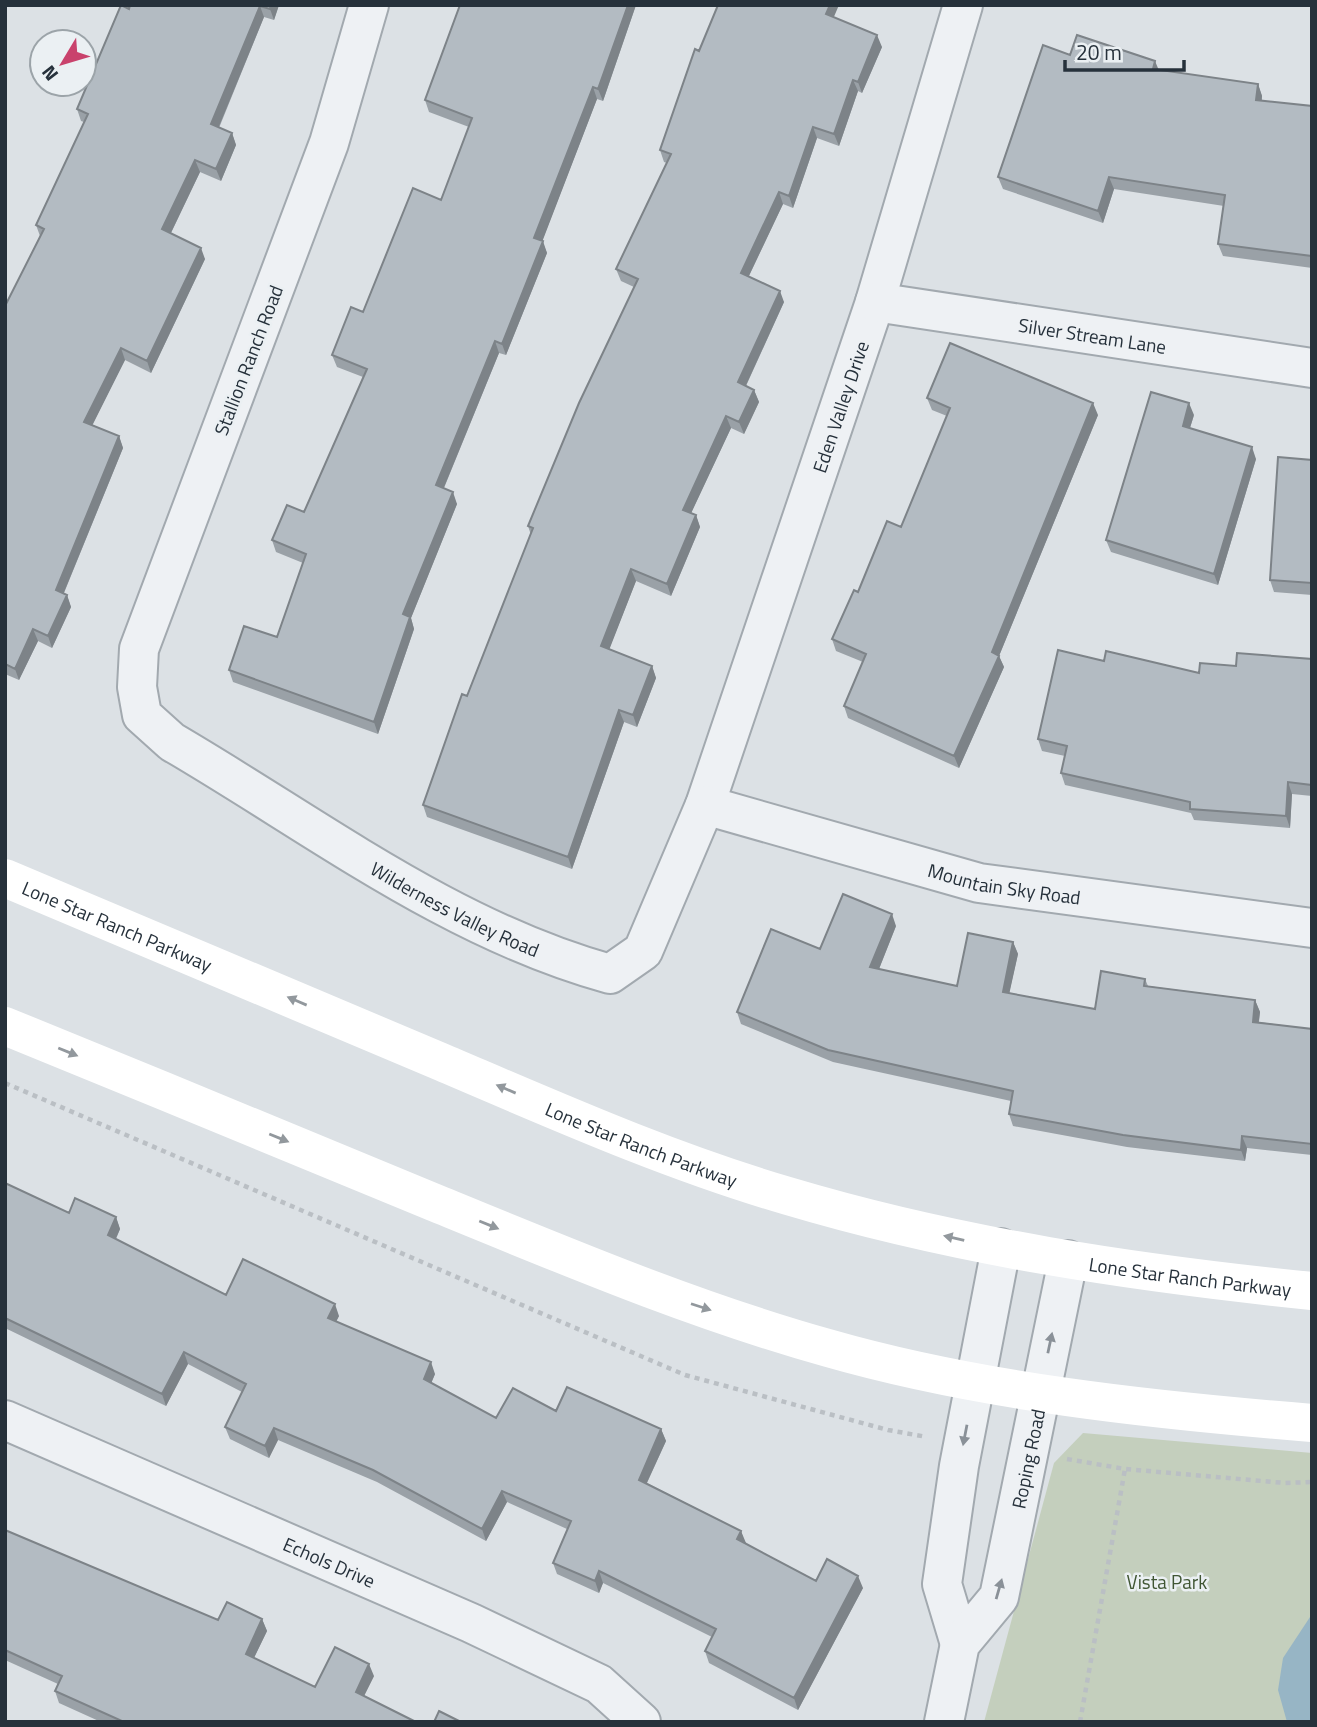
<svg xmlns="http://www.w3.org/2000/svg" width="1317" height="1727" font-family="'Titillium Web',sans-serif">
<style>
.green{fill:#c4cfbd}
.water{fill:#97b5c5}
.lines{fill:none;stroke-linecap:round;stroke-linejoin:round}
.minor-casing{stroke:#a2a9af;stroke-width:42}
.path{stroke:#babfc4;stroke-width:4.5;stroke-dasharray:5 5;stroke-linecap:butt}
.minor{stroke:#eef1f4;stroke-width:38}
.secondary{stroke:#fff;stroke-width:38}
.wall{fill:#9aa1a7}
.shaded-wall{fill:#7d8388}
.building{fill:#b3bbc2;stroke:#7d8388;stroke-width:2}
.oneway{fill:#92989d}
.oneway2{fill:#8a9198}
.labels{text-anchor:middle;dominant-baseline:central;stroke-width:5;stroke-linejoin:round;paint-order:stroke}
.street-label{font-size:19px;fill:#26313b;stroke:#ebf0f3}
.park-label{font-size:19px;fill:#405634;stroke:#ebf0f3}
</style>
<rect width="100%" height="100%" fill="#dce1e5"/>
<path class="green" d="M1083,1433l229,20v269h-328l70,-259z"/>
<path class="water" d="M1312,1614v108h-25l-9,-32 5,-32z"/>
<g class="lines">
<defs>
<g id="minor">
<path id="s1" d="M369,5l-40,138 -190,506 -2,38 5,28 30,27c142,83 278,188 438,232l33,-23 62,-146 170,-503 88,-297"/>
<path id="s2" d="M875,302l437,66"/>
<path id="s3" d="M705,805l274,78 333,45"/>
<path id="s4" d="M5,1420l466,203 128,61 42,38"/>
<path d="M960,1644l-18,-60 17,-118 42,-218"/>
<path id="s5" d="M944,1722l16,-78 39,-47 69,-337"/>
</g>
</defs>
<use href="#minor" class="minor-casing"/>
<path class="path" d="M5,1083l680,292 203,55 39,7
M1067,1459l58,10 160,14 27,-1
M1080,1722l45,-253"/>
<use href="#minor" class="minor"/>
<g class="secondary">
<path id="s6" d="M5,878c145,61 289,122 434,183 115,49 229,100 349,135 171,51 347,77 524,95"/>
<path d="M5,1026c143,58 285,117 428,176 130,53 259,108 395,146 153,44 325,62 484,75"/>
</g>
</g>
<path class="wall" d="M279,5l-5,15 -10,-3 -45,111 13,5 4,12 -15,36 -21,-9 -29,61 34,26 -54,114 -26,-13 -33,65 27,11 4,12 -59,145 3,2 4,12 -19,41 -14,-7 -19,39 -14,-6v-368l35,-70 -4,-11 48,-103 -3,-1 -4,-12 52,-100z
M460,5h176l-33,96 -6,-2 -55,142 5,12 -41,102 -7,-2 -55,135 13,16 -46,114 3,11 -36,105 -145,-52 -4,-12 48,-33 26,-74 -27,-11 -4,-12 32,-28 59,-135 -26,-10 -5,-12 31,-43 78,-112 28,-73 -40,-15 -4,-12z
M834,17l48,30 -20,46 -4,-2 -19,55 -22,-8 -24,70 -10,-4 -34,72 35,26 -38,84 8,4 5,12 -15,32 -13,-6 -40,85 5,2 4,12 -29,69 -35,-15 -27,68 43,17 4,12 -19,49 -13,-5 -52,147 -145,-52 -4,-12 108,-270 -3,-9 106,-239 -13,-6 -5,-12 51,-106 -3,-1 -4,-12 39,-99z
M1070,55l89,15 99,14 4,12v5l50,5v162l-89,-12 -5,-12 6,-38 -110,-17 -11,34 -100,-34 -5,-12z
M927,398l171,17 -99,241 5,11 -45,101 -111,-50 -4,-12 19,-44 -27,-11 -4,-12 26,-47 43,-65 46,-111 -15,-6z
M1194,415l-4,13 66,31 -38,126 -107,-33 -5,-12z
M1312,460v135l-38,-3 -4,-12z
M1312,659v137l-20,-2 -2,34 -96,-8 -3,-7 -126,-28 -4,-12 4,-17 -23,-5 -4,-12 66,-78 95,12 37,-7z
M896,926l-17,43 78,17 56,-44 5,12 -9,39 86,16 50,-30 3,7 107,14 5,12 -1,10 53,7v126l-65,-7 -2,13 -118,-14 -114,-21 -4,-12 2,-13 -178,-39 -92,-38 -4,-12 83,-63z
M5,1183l64,30 47,4 4,12 -4,10 110,56 113,21 -3,5 99,53 -4,9 65,35 60,-7 105,18 5,12 -19,42 94,48 4,13 71,37 47,7 -65,122 -89,-47 -4,-12 7,-14 -109,-54 -4,10 -42,-19 -4,-11 14,-34 -60,-27 -21,39 -109,-59 -99,-42 -9,18 -39,-19 -5,-12 17,-35 -54,-28 -22,42 -161,-78z
M5,1530l213,90 44,-1 5,12 -13,27 61,29 59,-11 -10,20 52,26h-315l-42,-19 -4,-12 3,-7 -53,-24z"/>
<path class="shaded-wall" d="M271,5h8l-5,15 -4,-11z
M628,5h8l-33,96 -5,-12z
M830,5h9l-9,21 -4,-12z
M260,6l4,11 -49,119 -4,-12z
M877,35l5,12 -20,46 -4,-11z
M1155,61l5,12 -7,-4z
M853,80l5,11 -19,55 -5,-12z
M1258,84l4,12 -2,16 -4,-12z
M593,87l4,12 -58,151 -5,-12z
M813,127l4,11 -24,70 -4,-12z
M232,133l4,12 -15,36 -5,-12z
M195,160l5,12 -33,69 -5,-12z
M1109,177l5,12 -11,34 -5,-12z
M779,192l4,12 -38,80 -4,-11z
M543,241l4,12 -41,102 -4,-11z
M201,248l4,11 -54,114 -4,-12z
M780,291l4,11 -42,92 -4,-12z
M495,341l4,12 -59,144 -4,-12z
M121,348l4,12 -37,74 -4,-12z
M754,390l5,12 -15,32 -5,-12z
M1093,403l5,12 -99,241 5,11 -45,101 -5,-12 38,-104z
M1189,403l5,12 -7,22 -4,-11z
M726,416l5,12 -44,94 -4,-12z
M119,436l4,12 -63,154 -4,-12z
M1252,447l4,12 -38,126 -4,-11z
M453,492l4,12 -46,114 3,11 -36,105 -4,-12 29,-108z
M696,515l4,12 -29,69 -4,-12z
M631,569l5,12 -30,77 -5,-12z
M67,595l4,12 -19,41 -4,-12z
M33,629l5,12 -19,39 -4,-11z
M652,666l4,12 -19,49 -4,-12z
M619,710l5,12 -52,147 -4,-12z
M1288,782l4,12 -2,34 -4,-12z
M892,914l4,12 -21,53 -5,-12z
M1013,942l5,12 -11,50 -4,-12z
M1255,1000l5,12 -3,22 -4,-12z
M1242,1136l5,12 -2,13 -4,-11z
M116,1217l4,12 -8,18 -4,-12z
M335,1304l4,12 -7,14 -4,-12z
M184,1352l4,12 -22,42 -4,-12z
M431,1362l4,12 -7,17 -4,-12z
M274,1428l4,12 -9,18 -4,-12z
M661,1429l5,12 -23,50 -4,-11z
M502,1491l5,11 -21,39 -4,-12z
M741,1531l5,12 -4,8 -5,-12z
M599,1571l4,12 -4,10 -4,-12z
M858,1576l5,12 -65,122 -4,-12z
M262,1619l5,12 -17,35 -4,-12z
M369,1664l5,12 -14,28 -4,-12z"/>
<path class="building" d="M121,5l8,4 1,-4h141l-1,4 -10,-3 -49,118 21,9 -16,36 -21,-9 -33,69 39,19 -54,113 -26,-13 -37,74 35,14 -63,154 11,5 -19,41 -15,-7 -18,40 -10,-5v-358l39,-77 -8,-4 52,-111 -11,-5z
M460,5h168l-30,84 -5,-2 -59,151 9,3 -41,103 -7,-3 -59,144 17,7 -50,122 7,3 -36,105 -145,-52 15,-44 33,11 29,-83 -34,-14 15,-35 17,7 63,-143 -35,-14 19,-48 12,5 50,-124 28,12 31,-82 -47,-18z
M718,5h112l-4,9 51,21 -19,47 -5,-2 -19,54 -21,-7 -24,69 -10,-4 -38,81 39,18 -42,91 16,8 -15,32 -13,-6 -43,94 13,5 -29,69 -36,-15 -30,77 51,20 -19,49 -14,-5 -51,147 -145,-52 39,-111 5,2 66,-168 -5,-2 51,-123 59,-124 -22,-10 55,-115 -11,-4 35,-101 4,2z
M1077,35l78,26 -2,8 105,15 -2,16 56,6v150l-94,-12 7,-49 -116,-18 -11,34 -100,-34 45,-132 27,10z
M950,343l143,60 -101,249 7,4 -45,100 -110,-50 22,-52 -34,-15 22,-49 4,2 29,-71 14,6 49,-119 -23,-10z
M1151,392l38,11 -6,23 69,21 -38,127 -108,-34z
M1278,457l34,3v123l-42,-3z
M1058,650l46,11 2,-10 93,22 1,-10 36,3 1,-13 75,6v126l-24,-3 -2,34 -96,-7v-7l-129,-29 6,-27 -29,-7z
M843,894l49,20 -22,53 87,19 11,-53 45,9 -10,50 92,17 6,-38 44,8 -1,7 111,14 -2,22 59,7v115l-70,-8 -1,14 -118,-15 -114,-21 4,-23 -185,-41 -91,-38 34,-83 49,20z
M5,1183l64,30 6,-15 41,19 -8,18 118,60 17,-36 92,45 -7,14 103,44 -7,17 72,39 17,-30 43,23 11,-24 94,42 -22,51 102,51 -4,8 79,42 11,-22 31,17 -64,122 -89,-47 11,-22 -117,-58 -4,10 -42,-18 18,-42 -69,-30 -20,38 -109,-59 -99,-42 -9,18 -40,-19 21,-43 -62,-32 -22,42 -157,-76z
M5,1530l213,90 9,-18 35,17 -16,35 69,33 20,-40 34,17 -13,28 60,30h-292l-69,-31 7,-15 -57,-26z
M439,1711l22,11h-27z"/>
<defs><path id="oneway-solid" d="M-6-.8H1V-3.2L6.5 0L1 3.2V.8H-6Z" transform="scale(1.75)"/></defs>
<g class="oneway">
<use href="#oneway-solid" transform="translate(297 1001) rotate(-157)"/>
<use href="#oneway-solid" transform="translate(68 1052) rotate(22)"/>
<use href="#oneway-solid" transform="translate(506 1089) rotate(-157)"/>
<use href="#oneway-solid" transform="translate(279 1138) rotate(22)"/>
<use href="#oneway-solid" transform="translate(489 1225) rotate(22)"/>
<use href="#oneway-solid" transform="translate(954 1238) rotate(-167)"/>
<use href="#oneway-solid" transform="translate(701 1307) rotate(18)"/>
</g>
<g class="oneway2">
<use href="#oneway-solid" transform="translate(1050 1343) rotate(-78)"/>
<use href="#oneway-solid" transform="translate(965 1435) rotate(101)"/>
<use href="#oneway-solid" transform="translate(999 1589) rotate(-74)"/>
</g>
<g class="labels">
<g class="street-label">
<text stroke="none"><textPath href="#s2" startOffset="220">Silver Stream Lane</textPath></text>
<text transform="translate(248 360) rotate(-69)">Stallion Ranch Road</text>
<text stroke="none"><textPath href="#s1" startOffset="1908">Eden Valley Drive</textPath></text>
<text stroke="none"><textPath href="#s3" startOffset="310">Mountain Sky Road</textPath></text>
<text stroke="none"><textPath href="#s1" startOffset="1120">Wilderness Valley Road</textPath></text>
<text stroke="none"><textPath href="#s6" startOffset="122">Lone Star Ranch Parkway</textPath></text>
<text stroke="none"><textPath href="#s6" startOffset="690">Lone Star Ranch Parkway</textPath></text>
<text stroke="none"><textPath href="#s6" startOffset="1256">Lone Star Ranch Parkway</textPath></text>
<text stroke="none"><textPath href="#s5" startOffset="282">Roping Road</textPath></text>
<text stroke="none"><textPath href="#s4" startOffset="354">Echols Drive</textPath></text>
</g>
<g class="park-label">
<text x="1167" y="1581">Vista Park</text>
</g>
</g>
<rect width="1317" height="1727" fill="none" stroke="#26313b" stroke-width="14"/>
<g transform="translate(63 63) rotate(232)"><circle r="33" fill="#ebf0f3" stroke="#9ca4a9" stroke-width="2"/>
<path d="M0-5L12 26L0 18L-12 26Z" fill="#c9426c"/>
<text y="-10" font-size="19" font-weight="bold" text-anchor="middle" fill="#26313b">N</text>
</g>
<path d="M1065 60v10h119v-10" fill="none" stroke="#26313b" stroke-width="3.5"/>
<text x="1076" y="60" font-size="21" fill="#26313b" stroke="#ebf0f3" stroke-width="5" paint-order="stroke">20 m</text>
</svg>
